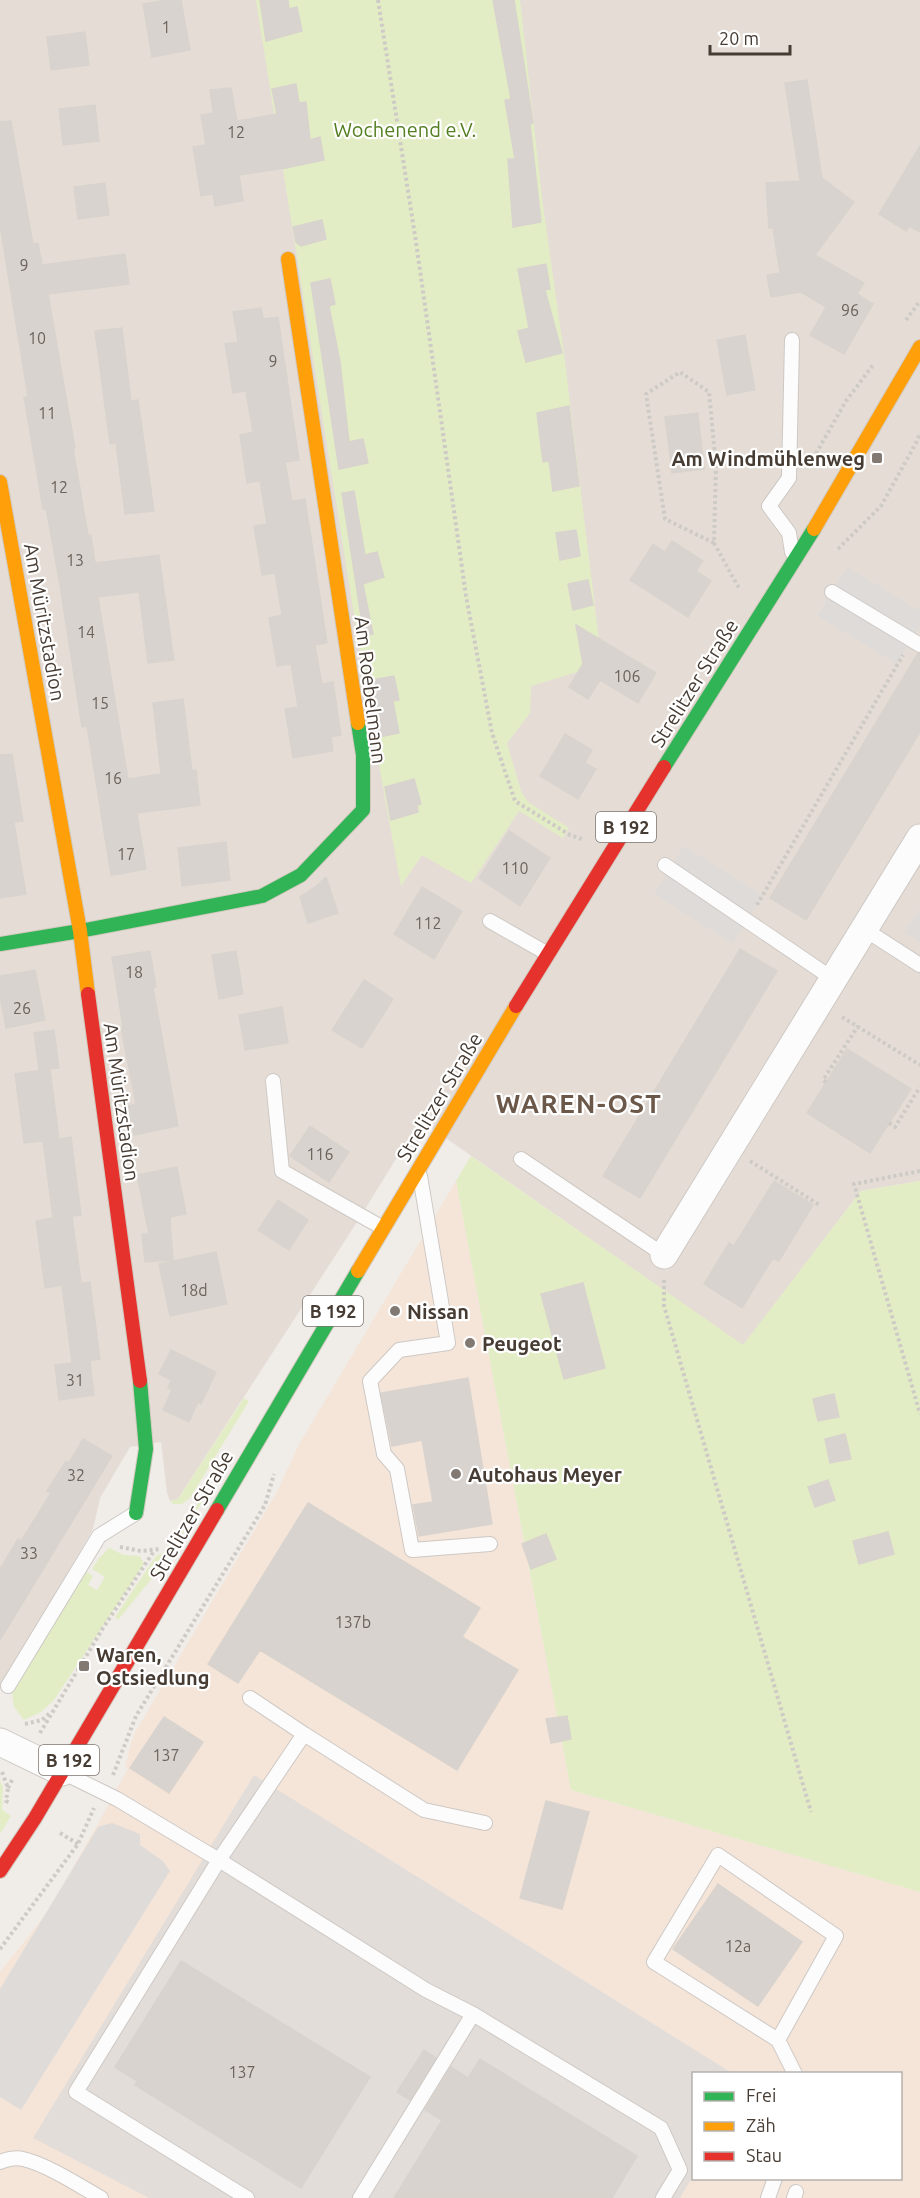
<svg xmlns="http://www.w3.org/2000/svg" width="920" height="2198" font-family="Ubuntu,sans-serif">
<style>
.residential{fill:#e5ddd5}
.commercial{fill:#f5e5d9;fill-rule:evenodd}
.industrial{fill:#e3ddd9}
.green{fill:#e3edc5}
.parking{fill:#dfdbd8}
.building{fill:#d8d3cf;stroke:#d9d3ce;stroke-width:1.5}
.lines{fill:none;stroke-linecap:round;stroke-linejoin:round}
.lane-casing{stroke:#cdc8c4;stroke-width:16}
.street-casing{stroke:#cdc8c4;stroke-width:29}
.fast-casing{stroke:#d2c9bf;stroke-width:16}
.slow-casing{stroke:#d2c9bf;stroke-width:16}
.jam-casing{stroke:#d2c9bf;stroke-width:16}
.path{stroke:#cecac6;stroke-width:4;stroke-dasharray:3 3;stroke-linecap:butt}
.lane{stroke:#fdfcfc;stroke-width:14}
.street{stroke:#fdfcfc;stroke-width:27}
.fast{stroke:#30b455;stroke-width:14}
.slow{stroke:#ff9f0a;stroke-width:14}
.jam{stroke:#e5322d;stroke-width:14}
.poi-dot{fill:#827a72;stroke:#fff;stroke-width:2}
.labels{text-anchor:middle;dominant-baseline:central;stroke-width:4.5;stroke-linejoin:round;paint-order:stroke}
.number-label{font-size:16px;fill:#6d635c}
.shield{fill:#fff;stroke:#7e7670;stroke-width:1.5}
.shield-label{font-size:18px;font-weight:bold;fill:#473c33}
.park-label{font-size:20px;fill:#547f20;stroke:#fff}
.poi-label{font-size:20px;font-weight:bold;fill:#473c33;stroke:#fff;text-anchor:start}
.street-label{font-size:20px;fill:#473c33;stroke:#fff}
.district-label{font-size:26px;font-weight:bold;letter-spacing:1.5px;fill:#6b5849;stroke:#fff}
</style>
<rect width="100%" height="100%" fill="#f0ece8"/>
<path class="residential" d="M0,0h920v1181l-59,10 -118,155 -323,-226 -61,99 -181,280 -8,2 -3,-8 -6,-51 -31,5 -30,51 -7,31 -93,159z"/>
<path class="commercial" d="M456,1181l115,609 349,102v306h-920v-226l46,-58 52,-90 30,-56 -3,-1 6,-24 5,-12 142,-241 20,-44zM694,2074h206v104h-206z"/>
<path class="industrial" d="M254,1775l478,298 -38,1 -1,102 -13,22h-531l-116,-60z"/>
<path class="green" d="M256,0h264l22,198 22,156 37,303 -10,11 -60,18 -1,27 -23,30 14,48 7,11 41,26 -6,10 -44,-27 -48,72 -49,-28 -21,31 -31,-171z
M471,1156l272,189 118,-154 59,-10v711l-349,-102 -115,-609z
M244,1398l5,3 -59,97 -8,6h-9l-3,-3 8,-2z
M202,1498l2,1 -38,62 -48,59 -3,-3 41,-61 7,-3z
M109,1548l15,7 16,1 4,8 -90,136 -13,12 -17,8 -10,-13 -2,-14 73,-122 8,5 -5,9 9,5 8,-13 -13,-8 7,-11z
M0,1781l3,6 -1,23 9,6 -11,18z"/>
<path class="parking" d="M847,567l73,44v16l-23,37 -80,-48z
M684,846l79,49 -30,49 -79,-50z
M920,908v34l-16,-10z
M112,1823l28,11v11l23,16 7,10 -149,239 -21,-13v-108l98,-162z"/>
<path class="building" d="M166,0h15l9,50 -38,7 -9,-53z
M260,0h28l1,9 8,-2 5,24 -36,10z
M493,0h21l19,123 -3,1 11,98 -28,5 -5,-68h7l-10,-59 6,-1z
M85,32l4,33 -38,5 -4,-33z
M807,80l15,98 32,24 -39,53 49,28 -7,11 16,10 -29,50 -34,-19 16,-28 -25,-15 -30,5 -4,-22 13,-2 -7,-45h-4l-3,-45 34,-2 -15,-98z
M296,84l3,19 7,-1 4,38 10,-3 4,23 -38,8 -47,7 4,26 -28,5 -2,-12 -12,2 -8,-49 13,-2 -5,-30 12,-2 -3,-23 21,-2 6,33 40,-7 -5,-25z
M95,105l4,36 -36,4 -4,-36z
M11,121l22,123 5,-1 4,22 83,-11 4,30 -81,10 27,154h-2l15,87h3l4,28 64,-8 15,105 -26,3 -9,-71 -41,5 30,182 33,-5 -8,-71 30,-4 9,72 4,-1 4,35 -63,8 9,56 -26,5 -9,1 -24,-149 -5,1 -22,-142 -14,-77 -3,1 -19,-112h4l-28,-172v-103z
M920,146v86l-11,-6 -3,5 -27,-17z
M105,183l4,32 -31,4 -4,-32z
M322,220l4,19 -25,7 -5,-4 -3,-15z
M546,264l4,25 -5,1 17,63 -36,9 -8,-31 11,-3 -11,-59z
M330,279l5,25 -6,2 11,56 9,80 14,-3 5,24 -29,6 -28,-186z
M261,308l2,11 15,-2 21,143 -14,2 7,39 13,-2 22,144 -12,2 7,39 11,-2 8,53 -10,2 2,14 -40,7 -8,-49 13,-2 -7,-43 -14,2 -8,-48 13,-3 -7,-42 -13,2 -8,-49 13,-2 -7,-43 -13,2 -7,-48 13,-3 -7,-41 -13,2 -8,-49 13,-2 -5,-30z
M122,328l9,73 7,-1 16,111 -29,3 -9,-71 -6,1 -15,-113z
M745,335l10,55 -28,5 -10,-55z
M569,406l10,80 -26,5 -4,-30 -6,1 -6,-49z
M698,413l6,56 -32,4 -7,-56z
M354,491l11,64 12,-3 7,25 -21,7 10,50 -9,2 -22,-143z
M576,530l4,26 -20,4 -4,-27z
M672,541l31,20 -7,10 15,10 -23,36 -58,-37 23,-36 12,8z
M588,580l5,25 -20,5 -5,-26z
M576,625l80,48 -18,30 -38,-23 -12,19 -19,-12 14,-23z
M918,653l2,1v78l-114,188 -36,-22z
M394,676l5,24 -6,1 6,32 -20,4 -8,-57z
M565,734l27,16 -7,13 11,6 -18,30 -38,-23z
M12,754l11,67 -9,1 12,72 -26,4v-143z
M414,779l7,25 -4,1 1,7 -27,8 -6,-33z
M509,831l41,27 -30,48 -41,-28z
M226,842l4,38 -48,6 -4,-38z
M326,877l12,36 -30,10 -8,-26 14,-9z
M422,887l40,24 -28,48 -40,-25z
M740,949l37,22 -137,227 -37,-22z
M150,951l6,36h-3l25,139 -44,9 -6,-29 8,-2 -15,-76 2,-1 -11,-70z
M236,951l7,43 -24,5 -7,-44z
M35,970l10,50 -39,8 -6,-32v-20z
M364,980l29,19 -31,49 -30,-18z
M282,1007l6,36 -43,7 -6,-35z
M54,1030l5,38 -20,2 -5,-37z
M847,1049l64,40 -41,64 -63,-40z
M50,1069l9,70 12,-2 10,78 -9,1 9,66 -36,6 -9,-67 17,-3 -10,-77 -19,2 -9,-69z
M310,1126l39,26 -20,30 -39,-26z
M177,1167l9,47 -16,3 3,43 -28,2 -3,-28h7l-12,-59z
M774,1181l39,24 -34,56 -6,-3 -31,50 -38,-24 25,-41 5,3z
M278,1200l30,20 -19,30 -31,-20z
M216,1252l11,52 -57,12 -11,-52z
M90,1282l10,77 -27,4 17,-2 4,34 -35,5 -4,-35 17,-2 -10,-77z
M583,1283l22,85 -41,11 -23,-85z
M171,1350l45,22 -15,32 -3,-2 -9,20 -26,-12 9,-20 -4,-2 3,-8 -12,-6z
M468,1378l24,146 -73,12 -6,-31 20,-3 -11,-62 -30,6 -11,-53z
M834,1394l5,23 -21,4 -5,-22z
M845,1434l6,25 -21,4 -5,-24z
M83,1439l29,17 -112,184v-71l18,-30 3,2 30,-48 -4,-2 19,-30 3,2z
M828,1480l7,20 -20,7 -7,-20z
M308,1503l172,105 -18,29 56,33 -61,100 -197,-120 -22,33 -30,-19z
M888,1532l6,22 -35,10 -6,-23z
M546,1534l10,25 -25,10 -9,-25z
M567,1716l4,23 -20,4 -5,-24z
M164,1717l39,25 -34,51 -39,-25z
M546,1801l43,11 -27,97 -42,-11z
M718,1884l84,58 -44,64 -85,-57z
M181,1961l189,116 -69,111 -166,-103 2,-4 -22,-14z
M424,2050l12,8 -26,42 -13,-8z
M480,2059l157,97 -25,42h-218l48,-78 -17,-10 26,-43 17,11z"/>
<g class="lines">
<defs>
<path id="lane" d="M792,552l-3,-19 -20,-27 20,-28 3,-138
M832,592l88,53
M665,865l168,114
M490,921l58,33
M864,929l56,36
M273,1081l9,90 101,57
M521,1159l143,96
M420,1176l28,167 -49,7 -29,31 14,73 13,15 15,81 78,-6
M8,1686l91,-150 37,-23
M250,1698l54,36 120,76 61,13
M62,1772l55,27 102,61 207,130 47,24 188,114 19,42 -17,28
M778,2040l58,-104 -118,-81 -64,107 124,78 17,34
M0,2162c8,-3 15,-5 23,-3 23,5 57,27 78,39
M247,2198l-171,-106 143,-232 85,-126
M360,2198l113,-184
M768,2198l7,-20
M794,2198l2,-6"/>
<path id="street" d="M664,1255l256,-417
M0,1742l62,30"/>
<path id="fast" d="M664,767l150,-238
M0,944l80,-13 182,-35 39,-21 62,-65v-55l-5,-32
M217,1510l141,-239
M136,1513l10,-64 -6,-68"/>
<path id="slow" d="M288,259l70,464
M0,482l80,449 8,63
M814,529l106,-182
M358,1271l158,-265"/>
<path id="jam" d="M88,994l52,387
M516,1006l148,-239
M0,1871l35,-53 182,-308"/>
</defs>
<use href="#lane" class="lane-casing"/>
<use href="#street" class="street-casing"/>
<use href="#fast" class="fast-casing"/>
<use href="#slow" class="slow-casing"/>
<use href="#jam" class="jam-casing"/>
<path class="path" d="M378,0l38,242 50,354 26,137 23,68 55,34 15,5
M906,320l14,-19
M810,464l36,-63 27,-36
M714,543l-49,-24 -19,-125 34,-22 29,20 7,74 -2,77 26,47
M838,549l43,-43 35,-63 4,-10
M757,905l146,-250
M842,1017l78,48
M826,1082l-3,-2 35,-54
M889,1123l6,4 25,-40
M750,1161l71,45
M920,1171l-66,13 66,230
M664,1280v26l147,506
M120,1547l21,4 19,-2
M25,1724l17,-4 8,-7
M40,1733l63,-105 51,-77
M2,1772l6,16 -2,13 4,2
M113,1775l23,-59 129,-211 9,-31
M8,1788l5,-10
M60,1833l18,11
M0,1949l78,-105 16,-36"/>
<use href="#lane" class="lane"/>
<use href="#street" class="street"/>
<use href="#fast" class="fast"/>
<use href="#slow" class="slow"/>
<use href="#jam" class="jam"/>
</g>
<g class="poi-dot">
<rect x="871" y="452" width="12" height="12" rx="3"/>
<circle cx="395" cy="1311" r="6"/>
<circle cx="470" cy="1343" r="6"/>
<circle cx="456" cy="1474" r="6"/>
<rect x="78" y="1660" width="12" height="12" rx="3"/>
</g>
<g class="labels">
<g class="number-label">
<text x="166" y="27">1</text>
<text x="236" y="132">12</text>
<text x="24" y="265">9</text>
<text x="850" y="310">96</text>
<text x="37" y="338">10</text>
<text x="273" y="361">9</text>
<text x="47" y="413">11</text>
<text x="59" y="487">12</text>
<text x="75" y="560">13</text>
<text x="86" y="632">14</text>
<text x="627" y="676">106</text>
<text x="100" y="703">15</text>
<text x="113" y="778">16</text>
<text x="126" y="854">17</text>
<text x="515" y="868">110</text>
<text x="428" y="923">112</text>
<text x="134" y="972">18</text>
<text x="22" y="1008">26</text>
<text x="320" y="1154">116</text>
<text x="194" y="1290">18d</text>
<text x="75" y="1380">31</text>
<text x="76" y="1475">32</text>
<text x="29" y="1553">33</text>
<text x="353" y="1622">137b</text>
<text x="166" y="1755">137</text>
<text x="738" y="1946">12a</text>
<text x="242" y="2072">137</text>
</g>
<g class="shield">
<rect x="596" y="812" width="60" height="30" rx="4.5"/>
<rect x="303" y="1296" width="60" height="30" rx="4.5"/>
<rect x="39" y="1745" width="60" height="30" rx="4.5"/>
</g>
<g class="shield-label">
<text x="626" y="827">B 192</text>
<text x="333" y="1311">B 192</text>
<text x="69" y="1760">B 192</text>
</g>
<g class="park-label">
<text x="405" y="129">Wochenend e.V.</text>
</g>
<g class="poi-label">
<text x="865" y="458" text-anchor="end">Am Windmühlenweg</text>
<text x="407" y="1311">Nissan</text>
<text x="482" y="1343">Peugeot</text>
<text x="468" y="1474">Autohaus Meyer</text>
<text x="96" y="1654">Waren,<tspan x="96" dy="23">Ostsiedlung</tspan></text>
</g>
<g class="street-label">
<text transform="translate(45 622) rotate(80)">Am Müritzstadion</text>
<text transform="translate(694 683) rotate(-58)">Strelitzer Straße</text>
<text transform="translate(371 690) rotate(83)">Am Roebelmann</text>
<text transform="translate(439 1097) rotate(-59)">Strelitzer Straße</text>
<text transform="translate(122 1102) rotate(82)">Am Müritzstadion</text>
<text transform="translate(191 1515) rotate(-60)">Strelitzer Straße</text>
</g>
<g class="district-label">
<text x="579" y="1103">WAREN-OST</text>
</g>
</g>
<rect x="692" y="2072" width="210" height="108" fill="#ffffff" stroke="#b5b1ad" stroke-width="1.5"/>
<rect x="704" y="2092" width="30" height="9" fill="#30b455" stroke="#b5b1ad" stroke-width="1.5"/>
<text x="746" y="2102" font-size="18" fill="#473c33">Frei</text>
<rect x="704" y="2122" width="30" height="9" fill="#ff9f0a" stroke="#b5b1ad" stroke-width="1.5"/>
<text x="746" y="2132" font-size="18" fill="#473c33">Zäh</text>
<rect x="704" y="2152" width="30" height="9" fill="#e5322d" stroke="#b5b1ad" stroke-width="1.5"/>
<text x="746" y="2162" font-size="18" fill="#473c33">Stau</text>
<path d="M710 45v9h80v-9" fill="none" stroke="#473c33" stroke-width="3"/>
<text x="719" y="45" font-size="18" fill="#473c33" stroke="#ffffff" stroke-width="4.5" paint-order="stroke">20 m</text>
</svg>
